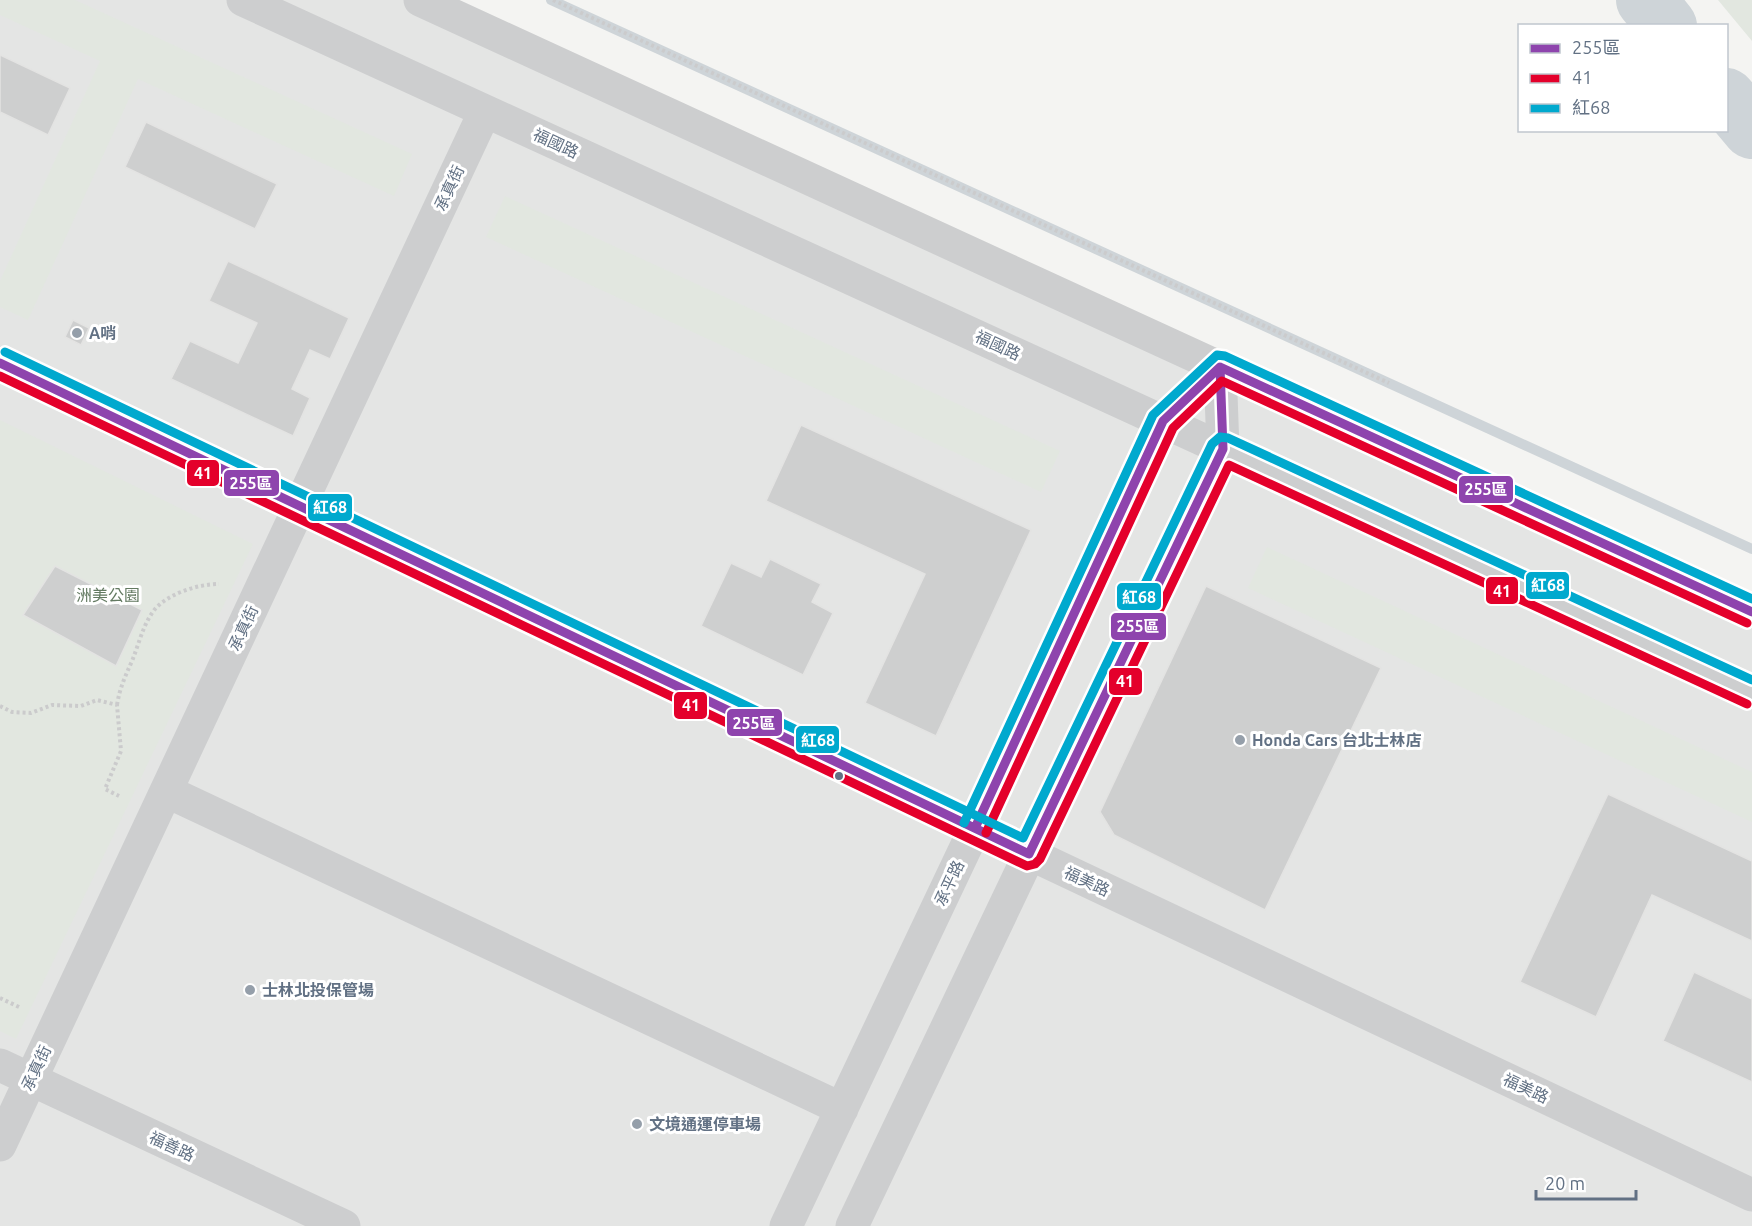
<svg xmlns="http://www.w3.org/2000/svg" width="1752" height="1226" font-family="Ubuntu,'Noto Sans TC',sans-serif">
<style>
.built{fill:#e4e5e4}
.green{fill:#e2e7e0}
.lines{fill:none;stroke-linecap:round;stroke-linejoin:round}
.stream{stroke:#ced4d8;stroke-width:10}
.river{stroke:#ced4d8;stroke-width:60}
.building{fill:#cecfcf;stroke:#e3e3e2;stroke-width:1.5}
.path{stroke:#cbcbcc;stroke-width:4;stroke-dasharray:3 3;stroke-linecap:butt}
.minor{stroke:#cdcecf;stroke-width:33}
.bus-1-casing{stroke:#fff;stroke-width:14}
.bus-2-casing{stroke:#fff;stroke-width:14}
.bus-3-casing{stroke:#fff;stroke-width:14}
.bus-1{stroke:#8e44ad;stroke-width:9}
.bus-2{stroke:#e4002b;stroke-width:9}
.bus-3{stroke:#00a9ce;stroke-width:9}
.poi-dot{fill:#959faa;stroke:#fff;stroke-width:2}
.bus-dot{fill:#627184;stroke:#fff;stroke-width:2}
.labels{text-anchor:middle;dominant-baseline:central;stroke-width:6;stroke-linejoin:round;paint-order:stroke}
.street-label{font-size:16px;fill:#627184;stroke:#fff}
.poi-label{font-size:16px;font-weight:bold;fill:#627184;stroke:#fff;text-anchor:start}
.park-label{font-size:16px;fill:#637a61;stroke:#fff}
.line-badge{stroke:#fff;stroke-width:2}
.badge-label{font-size:16px;text-anchor:middle;font-weight:bold;fill:#fff}
</style>
<rect width="100%" height="100%" fill="#f4f4f2"/>
<path class="built" d="M0,0h437l1315,605v621h-1752z"/>
<path class="green" d="M0,0h75l337,154 -18,42 -256,-117 -110,241 -28,-13v-26l100,-220 -100,-46z
M1718,0h34v41z
M505,196l555,255 -19,41 -555,-255z
M0,420l253,124 -237,495 -16,-8z
M1267,547l485,225v50l-504,-234z"/>
<g class="lines">
<path class="stream" d="M551,0l1201,549"/>
<path class="river" d="M1646,0l21,26
M1726,98l26,31"/>
</g>
<path class="building" d="M0,55l70,33 -22,47 -48,-23z
M146,122l131,62 -22,45 -130,-62z
M228,261l121,57 -19,41 -20,-9 -18,39 18,9 -17,38 -122,-57 19,-38 48,22 19,-40 -48,-22z
M73,320l16,8 -8,17 -16,-8z
M801,425l230,105 -95,206 -71,-33 60,-129 -159,-73z
M770,559l51,25 -9,18 21,11 -30,62 -102,-49 30,-63 30,14z
M55,566l87,44 -26,56 -93,-51z
M1206,586l175,82 -116,242 -151,-75 -14,-23z
M1608,794l144,67v80l-100,-46 -56,122 -76,-35z
M1694,972l58,27v83l-89,-41z"/>
<g class="lines">
<path class="path" d="M553,0l836,383
M117,705c3,-18 8,-28 15,-44 7,-17 11,-37 23,-52 14,-16 44,-25 64,-25
M0,706l12,6 19,1 21,-8 29,1 16,-6 20,5 4,46 -16,38 14,7
M0,998l19,9"/>
<path class="minor" d="M243,0l980,449 529,244
M420,0l1332,612
M0,363l975,465 777,367
M166,791l676,318
M0,1065l344,161
M0,1145l485,-1034
M786,1226l189,-398 188,-407 57,-54
M852,1226l371,-777 -3,-82"/>
<defs>
<path id="bus-1" d="M0,363l1029,491 194,-405 -3,-82
M1220,367l532,245
M975,828l188,-407 57,-54"/>
<path id="bus-2" d="M0,376l1027,490 8,-2 5,-5 189,-394 518,239
M986,833l187,-405 49,-47 525,242"/>
<path id="bus-3" d="M5,352l1018,486 189,-394 8,-7 8,1 524,242
M964,823l189,-408 64,-60 8,1 527,243"/>
</defs>
<use href="#bus-1" class="bus-1-casing"/>
<use href="#bus-2" class="bus-2-casing"/>
<use href="#bus-3" class="bus-3-casing"/>
<use href="#bus-1" class="bus-1"/>
<use href="#bus-2" class="bus-2"/>
<use href="#bus-3" class="bus-3"/>
</g>
<g class="poi-dot">
<circle cx="77" cy="333" r="6"/>
<circle cx="1240" cy="740" r="6"/>
<circle cx="250" cy="990" r="6"/>
<circle cx="637" cy="1124" r="6"/>
</g>
<circle class="bus-dot" cx="839" cy="776" r="5"/>
<g class="labels">
<g class="street-label">
<text transform="translate(556 143) rotate(25)">福國路</text>
<text transform="translate(449 188) rotate(-65)">承真街</text>
<text transform="translate(998 345) rotate(25)">福國路</text>
<text transform="translate(243 628) rotate(-65)">承真街</text>
<text transform="translate(1087 881) rotate(25)">福美路</text>
<text transform="translate(949 883) rotate(-65)">承平路</text>
<text transform="translate(36 1068) rotate(-65)">承真街</text>
<text transform="translate(1526 1088) rotate(25)">福美路</text>
<text transform="translate(172 1146) rotate(25)">福善路</text>
</g>
<g class="poi-label">
<text x="89" y="333">A哨</text>
<text x="1252" y="740">Honda Cars 台北士林店</text>
<text x="262" y="990">士林北投保管場</text>
<text x="649" y="1124">文境通運停車場</text>
</g>
<g class="park-label">
<text x="108" y="595">洲美公園</text>
</g>
</g>
<g class="line-badge">
<rect x="186" y="459" width="34" height="28" rx="6" fill="#e4002b"/>
<rect x="223" y="469" width="57" height="28" rx="6" fill="#8e44ad"/>
<rect x="1458" y="475" width="56" height="29" rx="6" fill="#8e44ad"/>
<rect x="307" y="493" width="46" height="29" rx="6" fill="#00a9ce"/>
<rect x="1525" y="571" width="45" height="29" rx="6" fill="#00a9ce"/>
<rect x="1485" y="576" width="34" height="29" rx="6" fill="#e4002b"/>
<rect x="1116" y="582" width="46" height="29" rx="6" fill="#00a9ce"/>
<rect x="1110" y="612" width="57" height="29" rx="6" fill="#8e44ad"/>
<rect x="1108" y="667" width="35" height="29" rx="6" fill="#e4002b"/>
<rect x="673" y="691" width="35" height="29" rx="6" fill="#e4002b"/>
<rect x="726" y="708" width="57" height="29" rx="6" fill="#8e44ad"/>
<rect x="795" y="725" width="45" height="29" rx="6" fill="#00a9ce"/>
</g>
<g class="badge-label">
<text x="203" y="479">41</text>
<text x="251" y="489">255區</text>
<text x="1486" y="495">255區</text>
<text x="330" y="513">紅68</text>
<text x="1548" y="591">紅68</text>
<text x="1502" y="597">41</text>
<text x="1139" y="603">紅68</text>
<text x="1138" y="632">255區</text>
<text x="1125" y="687">41</text>
<text x="691" y="711">41</text>
<text x="754" y="729">255區</text>
<text x="818" y="746">紅68</text>
</g>
<rect x="1518" y="24" width="210" height="108" fill="#ffffff" stroke="#c0c6ce" stroke-width="1.5"/>
<rect x="1530" y="44" width="30" height="9" fill="#8e44ad" stroke="#c0c6ce" stroke-width="1.5"/>
<text x="1572" y="54" font-size="18" fill="#627184">255區</text>
<rect x="1530" y="74" width="30" height="9" fill="#e4002b" stroke="#c0c6ce" stroke-width="1.5"/>
<text x="1572" y="84" font-size="18" fill="#627184">41</text>
<rect x="1530" y="104" width="30" height="9" fill="#00a9ce" stroke="#c0c6ce" stroke-width="1.5"/>
<text x="1572" y="114" font-size="18" fill="#627184">紅68</text>
<path d="M1536 1190v9h100v-9" fill="none" stroke="#627184" stroke-width="3"/>
<text x="1545" y="1190" font-size="18" fill="#627184" stroke="#ffffff" stroke-width="4.5" paint-order="stroke">20 m</text>
</svg>
